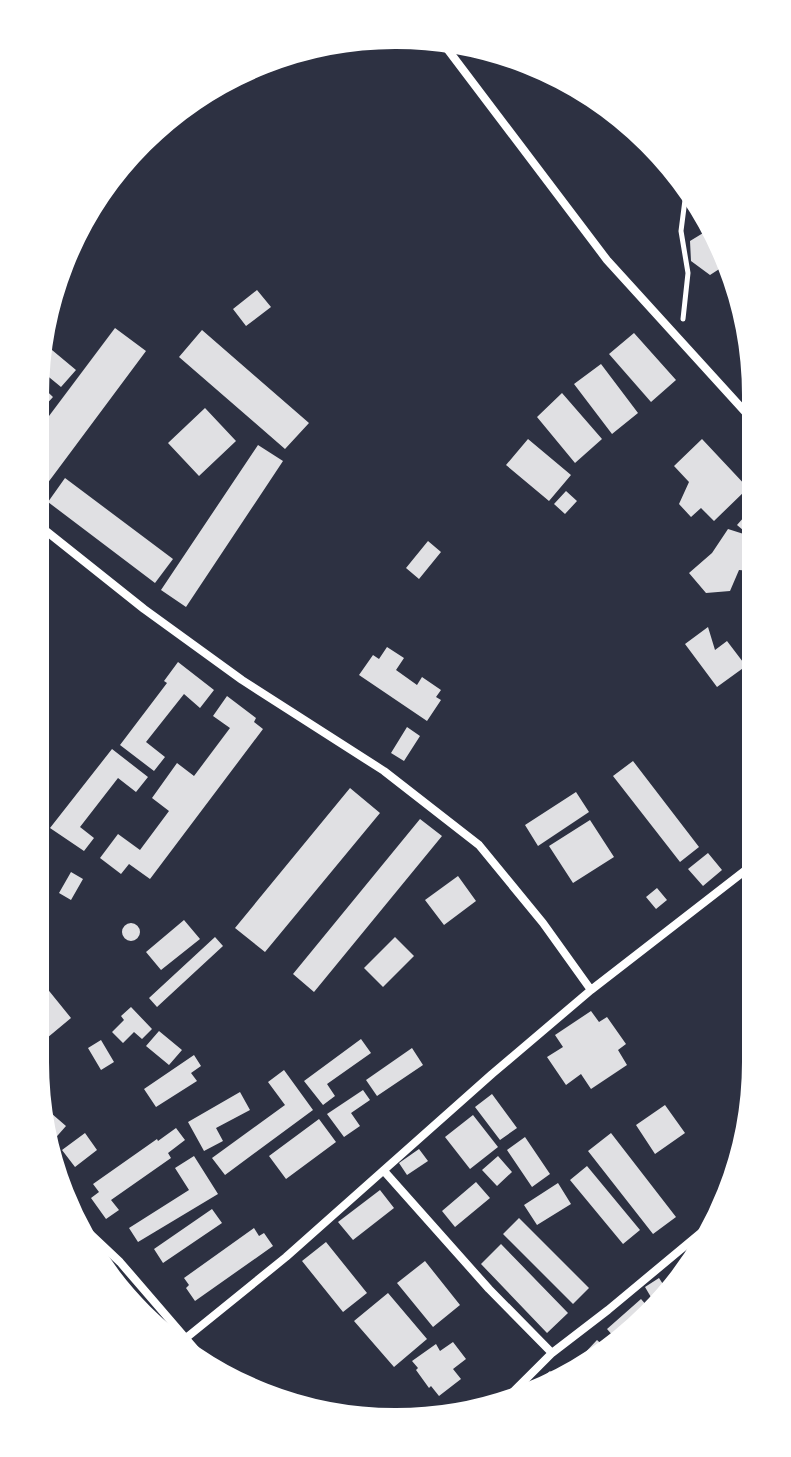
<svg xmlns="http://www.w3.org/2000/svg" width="791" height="1457" font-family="'Titillium Web',sans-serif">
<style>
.building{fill:#e0e0e3}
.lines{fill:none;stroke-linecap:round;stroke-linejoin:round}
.path{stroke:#fff;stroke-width:5}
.minor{stroke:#fff;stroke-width:8}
.rim{fill:none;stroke:#fff;stroke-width:10}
</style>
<rect width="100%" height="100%" fill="#2d3142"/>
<path class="building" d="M713,227l14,37 -17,11 -19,-14 -1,-20z
M257,290l14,17 -25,19 -13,-17z
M115,328l31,23 -105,141 -10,-8v-44z
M202,330l107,93 -24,26 -106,-92z
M634,333l42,47 -25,22 -42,-48z
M40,340l36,30 -15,17 -28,-23z
M601,364l37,49 -26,21 -38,-50z
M31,376l22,21 -22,24z
M562,393l40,46 -27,24 -38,-46z
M205,408l31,33 -37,35 -31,-33z
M528,439l43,36 -22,26 -43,-36z
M702,439l46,49 -34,33 -13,-13 -10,9 -12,-13 10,-22 -15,-16z
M258,445l25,16 -97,146 -25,-17z
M65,478l108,81 -18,24 -107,-81z
M566,491l11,10 -12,13 -11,-10z
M758,507l1,54 -8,10 -12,-1 -9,21 -24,2 -17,-20 23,-20 16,-24 22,7 -13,-11 15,-17z
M428,541l13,11 -22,27 -13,-11z
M708,627l7,23 12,-9 19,25 -29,21 -32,-43z
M387,647l17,11 -8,12 21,15 5,-8 19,13 -5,7 5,3 -14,21 -68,-46 14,-20 6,4z
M178,662l36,28 -14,18 -16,-14 -38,48 19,15 -11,14 -34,-26 47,-62 -3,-2z
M227,696l29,22 -2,4 9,7 -113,150 -21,-15 -8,10 -21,-16 18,-24 22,16 29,-39 -17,-13 25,-35 17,13 36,-48 -17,-12z
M407,727l13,9 -16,25 -13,-8z
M112,749l36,28 -12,15 -18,-14 -38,49 14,11 -10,13 -34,-23z
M633,761l66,86 -19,15 -67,-86z
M350,788l30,25 -115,139 -30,-24z
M576,792l13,20 -51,34 -13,-21z
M420,819l22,17 -128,156 -21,-18z
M590,820l24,37 -41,26 -24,-37z
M708,853l14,17 -19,16 -15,-17z
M71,872l12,7 -12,21 -12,-7z
M458,876l18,25 -32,24 -19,-25z
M657,888l10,12 -11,9 -10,-12z
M184,920l16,19 -39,31 -15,-18z
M122 932a9 9 0 1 1 18 0a9 9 0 1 1-18 0Z
M215,937l8,9 -66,61 -8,-9z
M395,937l19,19 -31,31 -19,-19z
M37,976l34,42 -36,30 4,6 -9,7v-79z
M131,1007l21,22 -10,10 -8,-7 -11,11 -11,-11 12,-12 -3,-4z
M591,1011l8,11 8,-5 19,27 -8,6 9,15 -36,24 -10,-15 -15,11 -19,-28 16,-10 -8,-12z
M159,1031l23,19 -13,15 -23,-19z
M361,1039l10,14 -44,31 8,12 -12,9 -19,-24z
M101,1040l13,22 -13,8 -13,-22z
M412,1048l11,17 -46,31 -11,-16z
M194,1055l7,11 -10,7 6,8 -41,26 -12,-18z
M284,1070l29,40 -88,65 -13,-17 73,-53 -17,-23z
M363,1090l7,10 -19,13 9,13 -16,11 -17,-23z
M240,1092l10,18 -34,18 7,13 -19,10 -16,-29z
M492,1094l25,34 -17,12 -25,-33z
M37,1101l29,25 -15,17 -9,-7z
M665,1105l20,28 -30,21 -19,-29z
M473,1115l25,32 -28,22 -25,-32z
M319,1119l17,23 -50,37 -17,-23z
M176,1128l9,12 -17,13 3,5 -60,42 8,10 -13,9 -15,-21 8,-6 -6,-8 64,-45 1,2z
M85,1133l12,17 -22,17 -13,-17z
M611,1133l65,84 -23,17 -65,-83z
M525,1137l25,37 -18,13 -25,-37z
M419,1149l9,12 -21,14 -8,-12z
M194,1156l24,38 -80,48 -9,-14 60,-38 -14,-22z
M498,1156l14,16 -15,14 -15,-16z
M587,1166l53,64 -17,14 -53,-64z
M476,1182l14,16 -35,29 -13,-16z
M558,1183l13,21 -34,21 -13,-20z
M380,1190l14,18 -41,32 -15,-18z
M212,1209l10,14 -59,40 -9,-14z
M519,1218l70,70 -16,16 -70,-70z
M254,1228l5,8 5,-3 9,13 -78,55 -9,-13 3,-3 -5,-7z
M326,1242l41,51 -24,19 -41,-51z
M501,1244l67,69 -21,20 -66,-69z
M425,1261l35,44 -27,22 -36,-44z
M659,1278l11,17 -15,9 -10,-17z
M388,1293l39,46 -33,28 -40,-46z
M641,1299l13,15 -12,16 -1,-2 -20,17 -14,-16z
M597,1340l13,12 -20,13 -9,-8z
M453,1342l13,17 -13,10 8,10 -22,17 -8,-10 -2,2 -13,-18 2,-2 -6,-7 24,-17 4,7z
M550,1371l11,12 -23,15 -9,-9z"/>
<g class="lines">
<path class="path" d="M683,319l5,-46 -7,-42 5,-39 -1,-13"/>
<path class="minor" d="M436,34l171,226 151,166
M31,519l113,90 98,71 142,91 95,74 64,78 48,67
M384,1171l105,118 63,64
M68,1213l52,49 100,116
M186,1338l100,-81 206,-183 99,-84 169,-131
M497,1408l55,-55 56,-43 113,-94"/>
</g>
<path d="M0 0H791V1457H0ZM395 44H396A351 351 0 0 1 747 395V1062A351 351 0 0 1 396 1413H395A351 351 0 0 1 44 1062V395A351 351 0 0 1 395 44Z" fill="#fff" fill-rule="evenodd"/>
<path class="rim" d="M395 44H396A351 351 0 0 1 747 395V1062A351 351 0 0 1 396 1413H395A351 351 0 0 1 44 1062V395A351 351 0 0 1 395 44Z"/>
</svg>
